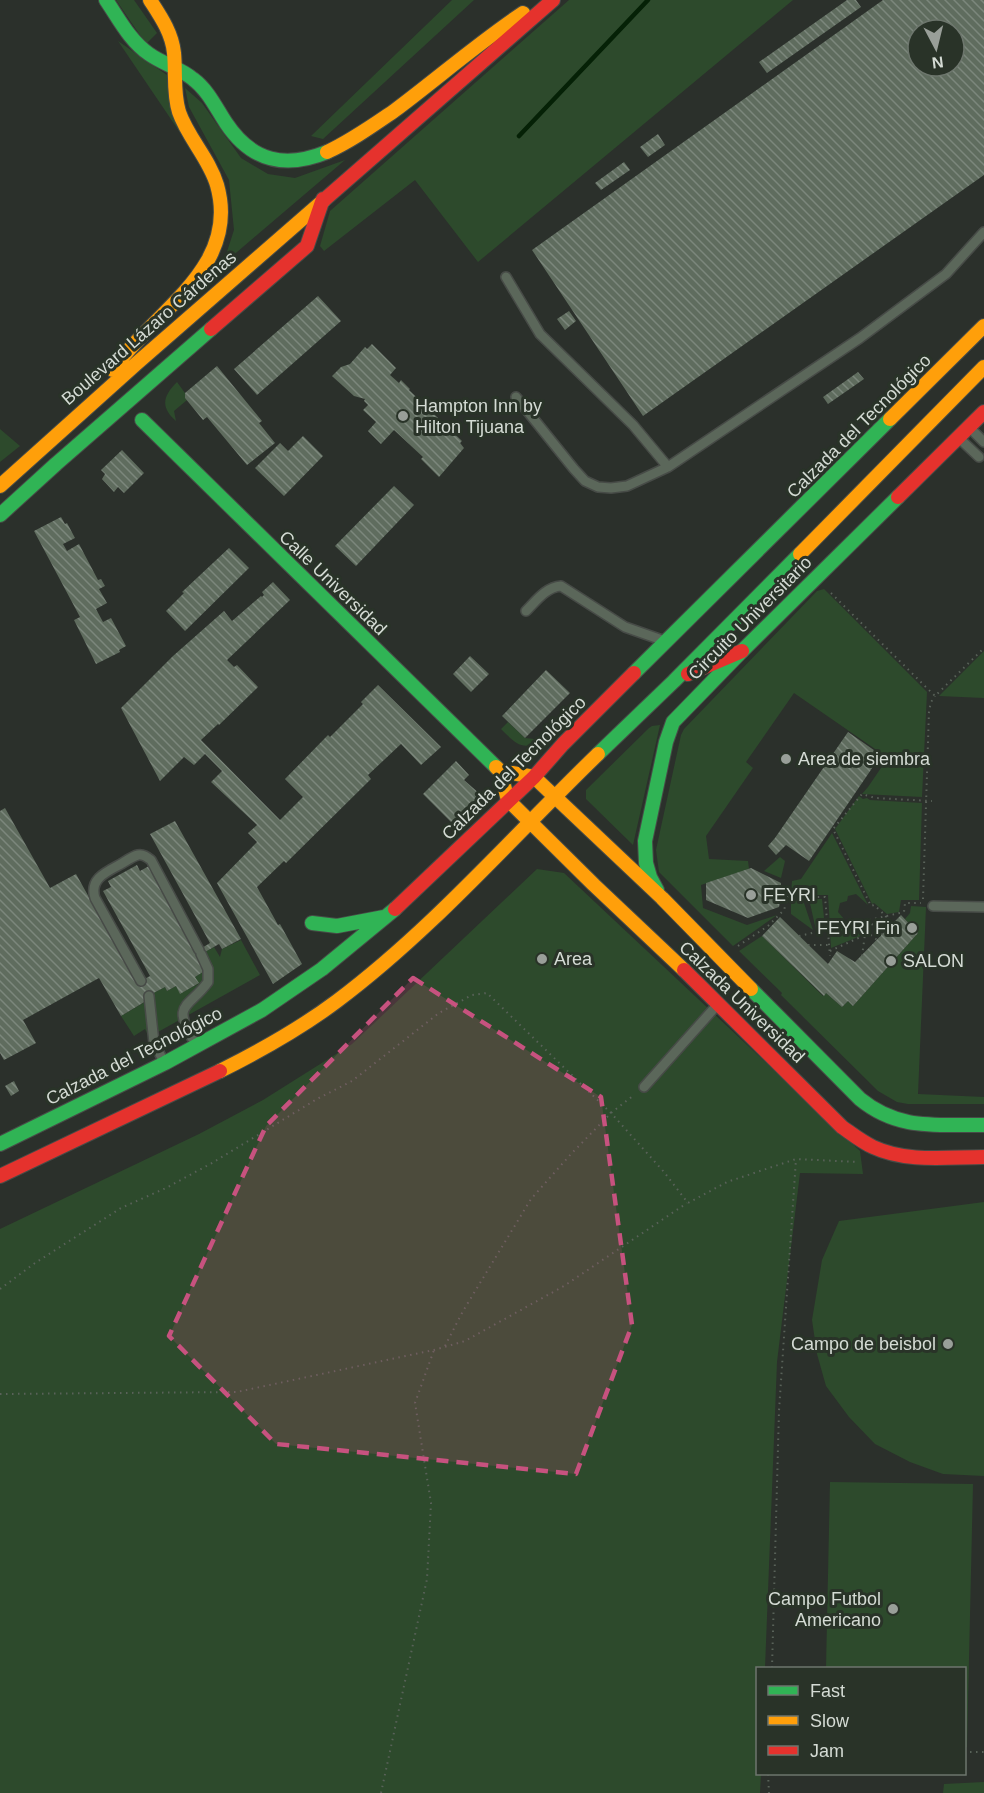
<svg xmlns="http://www.w3.org/2000/svg" width="984" height="1793" font-family="Helvetica,sans-serif">
<style>
.green{fill:#2d4a2c}
.lines{fill:none;stroke-linecap:round;stroke-linejoin:round}
.stream{stroke:#052106;stroke-width:4.5}
.building{fill:url(#building-back-hatch);fill-rule:evenodd}
.lane-casing{stroke:#474b47;stroke-width:12}
.fast-casing{stroke:#474b47;stroke-width:16}
.slow-casing{stroke:#474b47;stroke-width:16}
.jam-casing{stroke:#474b47;stroke-width:16}
.path{stroke:#596259;stroke-width:2;stroke-dasharray:1.5 4.5;stroke-linecap:butt}
.lane{stroke:#5b675a;stroke-width:9}
.fast{stroke:#30b455;stroke-width:14}
.slow{stroke:#ff9f0a;stroke-width:14}
.jam{stroke:#e5322d;stroke-width:14}
.marked{fill:#c7527f;fill-opacity:0.2;stroke:#c7527f;stroke-width:4.5;stroke-dasharray:12 8;stroke-linejoin:round}
.poi-dot{fill:#999f99;stroke:#293328;stroke-width:2}
.labels{text-anchor:middle;dominant-baseline:central;stroke-width:6;stroke-linejoin:round;paint-order:stroke}
.street-label{font-size:18px;fill:#d4dbd4;stroke:#293328}
.poi-label{font-size:18px;fill:#d4dbd4;stroke:#293328;text-anchor:start}
</style>
<defs>
<pattern id="building-back-hatch" width="6" height="6" patternUnits="userSpaceOnUse" patternTransform="scale(1.5)"><rect width="6" height="6" fill="#5f6c5e"/><path d="M-1 5l2 2M0 0l6 6M5-1l2 2" fill="none" stroke="#7c877c"/></pattern>
</defs>
<rect width="100%" height="100%" fill="#2b302b"/>
<path class="green" d="M116,0h18l23,33 -11,11z
M452,0h22l-151,139 -12,-3z
M569,0h224l-315,262 -63,-82 -91,71 -4,-5 10,-35z
M118,41l49,34 14,59z
M185,88l17,15 39,55 27,16 27,4 50,-18 -122,104 11,-34 -5,-50 -40,-73z
M177,382l8,11v5l2,2 -13,11 2,10c-16,-14 -13,-25 1,-39z
M0,429l20,17 -20,16z
M824,589l103,103 -5,105 -60,-3 6,-7 15,-22h4l4,-5 -97,-67 -48,69 7,6 -47,68 3,23 39,2 1,8 -48,16 2,23 44,17 30,-10 -44,31 -74,-74 -3,-22 25,-115 3,-6 133,-138z
M984,651v47l-45,-2z
M508,722l17,16 9,1 4,2c-15,12 -26,-1 -37,-12z
M660,725l-27,120 -47,-46v-9l63,-62 3,-2z
M859,796l4,3 4,-1 3,2 52,3 -3,97h-18l-2,12 -12,2 -13,-11 -2,1 -37,-75z
M832,833l36,72 -12,-11 -8,2 -1,5 -7,2 -2,9 6,7 -1,5 -13,3 -2,-32h-37l1,-14 9,-2z
M780,857l5,4 -4,17 -17,-7z
M537,869l27,4 296,278 3,23 -63,-1 -23,189 -12,306h-7v106h3l-1,19h-760v-564l199,-95 64,-34 89,-56z
M809,899h13l3,28 -9,3z
M803,900l10,30 -22,-16v-13z
M911,906l15,1 -8,187 66,3v7h-76l-11,-2 -19,-11 -97,-96 1,-2 -43,-42 23,-15 61,60 3,-3 16,14 6,-6 5,5 65,-73 -13,-14 5,-6z
M865,923l-2,12 -32,13 -1,-17z
M241,940l19,35 -111,62 -4,-8 -11,7 -13,-20 24,-14 -1,-4 21,-11 2,4 9,-5 5,7 17,-9 -3,-7 11,-7 -8,-14 16,-9 6,10 2,-8z
M984,1202v274l-41,-2 -33,-12 -35,-18 -26,-27 -23,-31 -9,-32 -5,-34 10,-60 17,-39z
M830,1482l143,2 -6,263h-3v-79h-138z
M984,1782v11h-41l1,-9z"/>
<g class="lines">
<path class="stream" d="M519,136l129,-136"/>
</g>
<path class="building" d="M847,0h9l5,7 -94,66 -8,-11z
M883,0h101v175l-341,241 -111,-166zM918,30h36v36h-36z
M658,134l7,11 -17,12 -8,-10z
M624,162l6,8 -29,20 -6,-7z
M318,296l23,25 -84,74 -23,-26z
M569,311l7,10 -11,9 -8,-11z
M372,344l24,24 -6,7 9,8 2,-3 9,9 -1,1 53,51 -2,2 4,5 -25,29 -18,-18 2,-2 -29,-27 -13,14 -13,-13 8,-9 -13,-12 5,-5 -4,-4 1,-2 -11,-3 -22,-20 9,-9 9,-3 15,-17 2,2z
M217,366l45,55 -3,2 16,20 -28,22 -40,-48 -4,3 -18,-22v-5z
M858,372l6,7 -36,25 -5,-7z
M303,436l20,20 -39,40 -29,-28 25,-25 8,8z
M122,450l22,23 -20,20 -6,-6 -4,5 -12,-13 3,-5 -4,-4z
M394,486l20,19 -58,61 -21,-20z
M61,517l4,7 2,-1 8,15 -12,6 4,7 12,-7 19,36 3,-1 4,7 -6,3 8,14 -11,6 7,13 8,-4 15,28 -7,4 1,2 -24,12 -22,-44 6,-3 -46,-86z
M229,548l20,20 -64,63 -19,-20 18,-18 -2,-1z
M273,582l17,18 -63,60 7,7 3,-2 21,22 -39,38 -1,-1 -17,16 79,80 23,-23 -18,-18 43,-44 2,2 33,-33 -2,-2 17,-17 63,62 -20,18 -20,-21 -33,31 3,4 -85,84 -2,-2 -27,26 21,38 2,-1 22,40 -29,20 -56,-101 40,-41 -9,-9 9,-8 -46,-43 11,-11 -17,-17 -11,11 -10,-8 -24,24 -39,-73 52,-52 51,-45 8,10 29,-25 1,1 2,-2 -2,-3z
M470,656l19,18 -18,18 -18,-18z
M546,670l24,23 -45,45 -23,-22z
M848,732l33,23 -72,106 -23,-16 -10,10 -8,-9 7,-8z
M456,761l13,14 -5,5 17,15 -28,29 -30,-30z
M5,808l45,80 26,-14 61,109 13,-7 -47,-85 8,-4 -3,-6 29,-16 3,6 9,-5 27,45 -3,3 3,-1 21,38 13,-8 -60,-109 25,-13 66,118 -19,10 -3,-5 -21,12 8,14 -11,7 4,6 -19,11 -4,-8 -9,5 -2,-4 -21,11 2,3 -25,15 -22,-38 -76,42 13,23 -32,17 -4,-7v-242z
M751,868l30,15v5l4,2v10l-5,2 -1,5 -31,11 -42,-18v-17z
M901,915l17,18 -65,73 -5,-5 -6,6 -16,-14 -2,3 -62,-60 18,-19 48,47 9,-13 18,11z
M14,1081l5,10 -8,5 -6,-10z"/>
<g class="lines">
<defs>
<path id="lane" d="M506,277l34,57 93,91 35,42
M516,397l58,72 11,12 13,6 13,1 16,-2 41,-19 192,-129 86,-64 38,-42
M971,429l13,13
M960,439l19,18
M526,611c10,-10 20,-24 35,-25l64,41 37,13
M933,906l51,1
M141,981l-46,-83c-6,-19 11,-26 26,-34 5,-3 12,-8 17,-9 5,-1 9,2 13,5l48,90
M149,996l5,47 9,17
M199,1040l-7,-2c-20,-35 -3,-30 16,-56v-13l-7,-15
M644,1087l74,-83"/>
<path id="fast" d="M106,0c13,19 24,41 43,54 14,10 31,14 44,25 15,11 23,29 33,44 26,39 59,46 101,29
M142,420l354,347
M0,515l56,-51 155,-135
M634,673l256,-254
M598,754l76,-73 126,-127
M657,890l-7,-13 -4,-14 -1,-22 21,-99 7,-20 69,-71 156,-154
M312,923l25,3 47,-9
M751,989l109,110c39,32 77,25 124,26
M0,1144l165,-81 97,-53 60,-41 73,-60"/>
<path id="slow" d="M327,152c24,-11 45,-26 67,-41 43,-32 84,-68 129,-98
M113,370c39,-58 128,-101 104,-185 -8,-27 -29,-47 -38,-73 -6,-19 -3,-39 -5,-59 -2,-20 -13,-36 -24,-53
M890,419l94,-93
M0,486l137,-123 187,-163
M800,554l184,-187
M496,767l4,4 8,29 86,85 90,85
M512,773l22,4 128,121 89,91
M220,1071c40,-20 81,-43 117,-70 96,-72 175,-164 261,-247"/>
<path id="jam" d="M324,200l229,-200
M211,329l96,-83 16,-47
M898,497l86,-85
M688,674l54,-23
M395,909l139,-132 29,-33 71,-71
M684,970l158,157c10,7 20,15 31,20 34,16 75,10 111,10
M0,1176l220,-105"/>
</defs>
<use href="#lane" class="lane-casing"/>
<use href="#fast" class="fast-casing"/>
<use href="#slow" class="slow-casing"/>
<use href="#jam" class="jam-casing"/>
<path class="path" d="M831,593l104,103 49,-48
M923,899l6,-188 2,-9 4,-6
M867,920l14,12
M866,931l11,9
M882,935l4,-19 -12,-11 -3,1 -38,-77 29,-35 13,4 57,3
M799,936l105,-24 1,-9h16
M808,945h21
M738,946l30,-20 16,-16 4,-13h37l5,59
M830,951l35,-16
M862,956l5,-36
M0,1289l35,-26 86,-55 45,-20 46,-25 105,-64 35,-18 87,-68 33,-18 15,-2 124,120 53,59 24,31 39,-21 69,-23 62,3
M445,1346l18,-35 68,-112 40,-45 40,-41 23,-18
M0,1394l237,-2 197,-42 31,-9 99,-55 123,-83
M772,1668l7,-257 17,-252
M964,1752h20
M768,1774l1,19
M381,1793l46,-214 4,-76 -16,-100 19,-53"/>
<use href="#lane" class="lane"/>
<use href="#fast" class="fast"/>
<use href="#slow" class="slow"/>
<use href="#jam" class="jam"/>
</g>
<path class="marked" d="M413,978l188,119 31,228 -56,149 -300,-30 -107,-108 97,-210z"/>
<g class="poi-dot">
<circle cx="403" cy="416" r="6"/>
<circle cx="786" cy="759" r="6"/>
<circle cx="751" cy="895" r="6"/>
<circle cx="912" cy="928" r="6"/>
<circle cx="542" cy="959" r="6"/>
<circle cx="891" cy="961" r="6"/>
<circle cx="948" cy="1344" r="6"/>
<circle cx="893" cy="1609" r="6"/>
</g>
<g class="labels">
<g class="street-label">
<text transform="translate(149 328) rotate(-41)">Boulevard Lázaro Cárdenas</text>
<text transform="translate(859 426) rotate(-45)">Calzada del Tecnológico</text>
<text transform="translate(333 583) rotate(44)">Calle Universidad</text>
<text transform="translate(750 618) rotate(-45)">Circuito Universitario</text>
<text transform="translate(514 768) rotate(-45)">Calzada del Tecnológico</text>
<text transform="translate(742 1002) rotate(44)">Calzada Universidad</text>
<text transform="translate(134 1056) rotate(-27)">Calzada del Tecnológico</text>
</g>
<g class="poi-label">
<text x="415" y="406">Hampton Inn by<tspan x="415" dy="21">Hilton Tijuana</tspan></text>
<text x="798" y="759">Area de siembra</text>
<text x="763" y="895">FEYRI</text>
<text x="900" y="928" text-anchor="end">FEYRI Fin</text>
<text x="554" y="959">Area</text>
<text x="903" y="961">SALON</text>
<text x="936" y="1344" text-anchor="end">Campo de beisbol</text>
<text x="881" y="1599" text-anchor="end">Campo Futbol<tspan x="881" dy="21">Americano</tspan></text>
</g>
</g>
<rect x="756" y="1667" width="210" height="108" fill="#293328" stroke="#6d766d" stroke-width="1.5"/>
<rect x="768" y="1686" width="30" height="9" fill="#30b455" stroke="#6d766d" stroke-width="1.5"/>
<text x="810" y="1697" font-size="18" fill="#d4dbd4">Fast</text>
<rect x="768" y="1716" width="30" height="9" fill="#ff9f0a" stroke="#6d766d" stroke-width="1.5"/>
<text x="810" y="1727" font-size="18" fill="#d4dbd4">Slow</text>
<rect x="768" y="1746" width="30" height="9" fill="#e5322d" stroke="#6d766d" stroke-width="1.5"/>
<text x="810" y="1757" font-size="18" fill="#d4dbd4">Jam</text>
<g transform="translate(936 48) rotate(173)"><circle r="28" fill="#293328" stroke="#6d766d" stroke-width="1.5"/>
<path d="M0-4.5L10 22L0 15L-10 22Z" fill="#999f99"/>
<text y="-9" font-size="16" font-weight="bold" text-anchor="middle" fill="#d4dbd4">N</text>
</g>
</svg>
